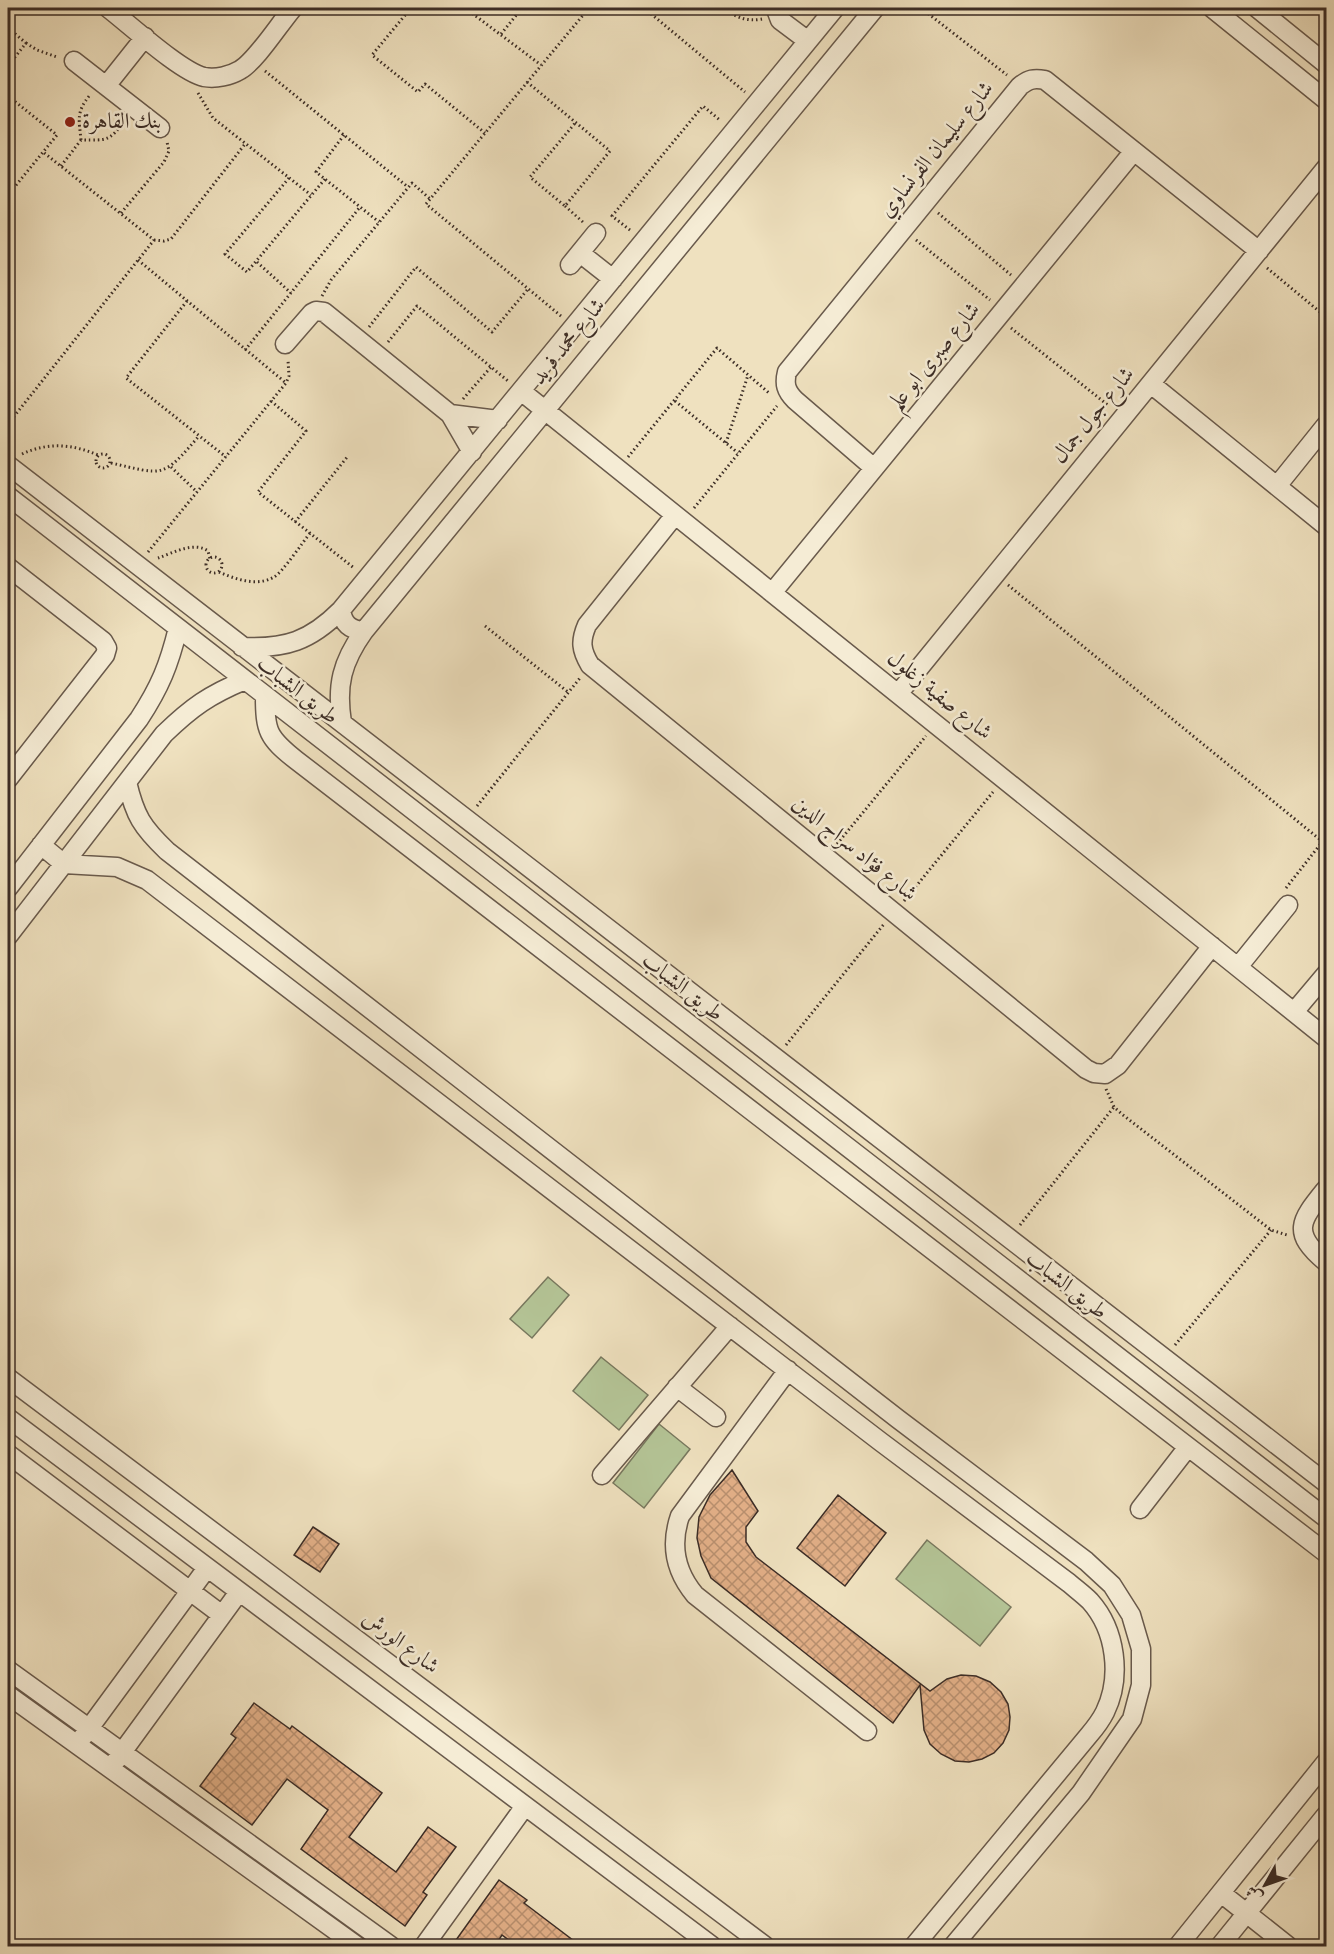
<svg xmlns="http://www.w3.org/2000/svg" width="1334" height="1954" font-family="Vollkorn,Amiri,serif">
<style>
.garden{fill:#b4c496;stroke:#78785e;stroke-width:1.5}
.building{fill:url(#building-cross-hatch);stroke:#3c2d26;stroke-width:1.5}
.lines{fill:none;stroke-linecap:round;stroke-linejoin:round}
.minor-casing{stroke:#695a4c;stroke-width:21}
.path{stroke:#3c2d26;stroke-width:3;stroke-dasharray:1.5 3;stroke-linecap:butt}
.minor{stroke:#f5ecd5;stroke-width:18}
.poi-dot{fill:#8f2418;stroke:#f5ecd5;stroke-width:2}
.labels{text-anchor:middle;dominant-baseline:central;stroke-width:5;stroke-linejoin:round;paint-order:stroke}
.poi-label{font-size:22px;fill:#3c2d26;stroke:#f5ecd5;text-anchor:start}
.street-label{font-size:22px;fill:#3c2d26;stroke:#f5ecd5}
</style>
<defs>
<pattern id="building-cross-hatch" width="8" height="8" patternUnits="userSpaceOnUse" patternTransform="scale(1.5)"><rect width="8" height="8" fill="#e2af87"/><path d="M0 0l8 8M0 8l8-8" fill="none" stroke="#b88f6e"/></pattern>
</defs>
<rect width="100%" height="100%" fill="#efe1bf"/>
<filter id="stains"><feTurbulence type="fractalNoise" baseFrequency=".00333" numOctaves="4"/><feColorMatrix values="0 0 0 0 .2 0 0 0 0 .09 0 0 0 0 .02 0 0 0 .5 -.17"/></filter>
<radialGradient id="worn" r=".72"><stop offset=".6" stop-color="#630" stop-opacity="0"/><stop offset="1" stop-color="#630" stop-opacity=".3"/></radialGradient>
<path class="garden" d="M548,1277l21,18 -37,43 -22,-19z
M601,1357l47,38 -29,35 -46,-39z
M659,1424l31,25 -46,59 -31,-25z
M927,1540l84,67 -31,39 -84,-67z"/>
<path class="building" d="M732,1470l26,41 -12,16v15l10,15 174,134 17,-12 14,-4 15,1 14,6 11,10 7,12 2,13 -1,13 -6,13 -9,10 -12,6 -13,3 -14,-1 -14,-7 -11,-10 -6,-14 -4,-45 -27,38 -182,-145 -10,-22 -4,-18 2,-21 11,-22z
M838,1495l48,38 -41,53 -48,-38z
M313,1527l26,17 -19,28 -26,-17z
M254,1703l36,26 2,-3 90,67 -33,44 47,35 32,-45 28,20 -33,45 4,3 -22,31 -104,-77 27,-39 -41,-31 -35,46 -52,-39 36,-48 -5,-4z
M499,1880l28,20 -3,3 58,44h-64l-16,-12 -8,12h-43z"/>
<g class="lines">
<defs>
<path id="minor" d="M108,8c21,16 73,64 96,69 12,2 26,-1 36,-7 16,-9 40,-47 53,-62
M779,8l-2,4 3,8 28,21
M1212,8l114,92
M1257,8l69,56
M74,61l86,67
M106,86l39,-49
M580,253l33,26
M570,265l26,-32
M285,344l27,-31 4,-2 8,1 126,102 22,38
M1151,384l175,142
M521,391l805,647
M450,414l48,6
M8,465l1318,1018
M874,468l-79,-68c-9,-9 -11,-16 -8,-28l233,-286c9,-7 14,-8 25,-6l214,171
M1277,486l49,-61
M8,496l1318,1022
M675,515l-88,110c-7,16 -6,25 3,40l496,404 8,4 11,1 13,-9 94,-119
M8,567l95,74 4,7 -2,7 -97,124
M772,593l362,-442
M341,610c2,14 9,20 23,21
M242,647c44,2 68,-6 99,-37l494,-602
M898,694l428,-526
M265,696c0,35 3,42 31,64l1030,793
M342,723c-6,-38 0,-61 22,-92l511,-623
M127,782c8,34 15,45 40,69l731,568 188,142 26,24 19,30 10,34v36l-9,34 -51,74 -128,153
M41,845l23,19 53,3 30,13 734,562 188,141c7,6 15,12 21,18 26,29 32,76 15,111 -4,8 -10,16 -16,23l-175,211
M8,888l131,-169c21,-32 30,-54 39,-91
M8,936l156,-202c28,-27 45,-39 81,-54
M1238,967l50,-62
M1294,1012l32,-38
M1326,1189c-25,31 -36,43 0,73
M788,1370l-108,146c-10,29 -5,55 15,79l172,136
M8,1378l757,568
M677,1387l39,30
M8,1418l704,528
M8,1454l214,161
M602,1475l128,-149
M1140,1509l48,-62
M8,1670l383,276
M8,1695l349,251
M82,1738l125,-170
M115,1762l124,-170
M1221,1893l67,53
M424,1946l101,-140
M1178,1946l148,-184
M1220,1946l106,-131"/>
</defs>
<use href="#minor" class="minor-casing"/>
<path class="path" d="M411,8l-39,47 46,37 7,-8 60,49
M465,8l76,57
M644,8l101,84
M723,8c13,9 23,14 39,11
M921,8l86,67
M8,28l18,15 -18,23
M501,34l21,-26
M26,43l11,7 20,7
M265,71l143,116
M527,82l83,69 -45,55 -35,-29 46,-55
M198,93l15,25 98,77
M8,96l49,39 -49,60
M344,135l-28,37 63,50
M81,140c-2,-21 -5,-28 9,-45
M61,166l20,-26c27,0 27,2 44,-19
M289,178l-64,76 22,18 78,-93
M565,206l19,17
M121,213l43,-51 5,-11 -2,-9
M938,213l73,62
M630,230l-18,-14 91,-110 18,15
M154,240l10,1 7,-2 74,-95
M916,240l74,60
M138,260l148,123
M257,262l34,31
M1267,268l59,49
M322,296l9,-16 81,-97 18,16
M187,301l-61,77 100,79
M561,316l-135,-112 163,-196
M369,327l47,-60 76,65 36,-43
M1011,328l98,78
M388,342l29,-36 91,75
M245,350l115,-143
M463,399l28,-32
M271,401l35,30 -48,61 96,76
M675,401l63,52
M8,424l146,-184 -111,-88
M726,443l22,-68
M96 461a7 7 0 1 1 14 0a7 7 0 1 1-14 0Z
M22,454c26,-12 50,-10 76,1
M628,457l89,-109 52,45
M111,463c53,12 51,16 88,-27
M171,467l26,25
M694,508l83,-102
M295,522l53,-66
M148,552l138,-169 3,-7 -1,-16
M206 565a8 8 0 1 1 16 0a8 8 0 1 1-16 0Z
M158,558c15,-5 36,-17 50,-7l2,8
M219,572c16,7 38,15 55,5 8,-4 29,-35 36,-44
M1008,585l315,257
M485,626l83,66
M477,806l103,-128
M837,844l89,-108
M1286,888l40,-51
M904,901l89,-109
M786,1045l98,-121
M1106,1089l8,18 9,8 148,115 16,5
M1020,1225l94,-118
M1175,1345l96,-115"/>
<use href="#minor" class="minor"/>
</g>
<circle class="poi-dot" cx="70" cy="122" r="6"/>
<g class="labels">
<g class="poi-label">
<text x="82" y="122">بنك القاهرة</text>
</g>
<g class="street-label">
<text transform="translate(937 150) rotate(-51)">شارع سليمان الفرنساوي</text>
<text transform="translate(569 342) rotate(-51)">شارع محمد فريد</text>
<text transform="translate(935 357) rotate(-51)">شارع صبرى ابو علم</text>
<text transform="translate(1094 416) rotate(-51)">شارع جول جمال</text>
<text transform="translate(297 691) rotate(38)">طريق الشباب</text>
<text transform="translate(939 696) rotate(39)">شارع صفية زغلول</text>
<text transform="translate(854 849) rotate(39)">شارع فؤاد سراج الدين</text>
<text transform="translate(682 988) rotate(38)">طريق الشباب</text>
<text transform="translate(1066 1286) rotate(38)">طريق الشباب</text>
<text transform="translate(400 1643) rotate(37)">شارع الورش</text>
</g>
</g>
<rect width="1334" height="1954" fill="none" stroke="#efe1bf" stroke-width="30"/>
<rect x="9" y="9" width="1316" height="1936" fill="none" stroke="#3c2d26" stroke-width="3"/>
<rect x="15" y="15" width="1304" height="1924" fill="none" stroke="#3c2d26" stroke-width="1.5"/>
<g transform="translate(1265 1885) rotate(230)" stroke="#f5ecd5" stroke-width="4.5" paint-order="stroke">
<path d="M0-4.5L10 22L0 15L-10 22Z" fill="#3c2d26"/>
<text y="-9" font-size="16" font-weight="bold" text-anchor="middle" fill="#3c2d26">ش</text>
</g>
<rect width="100%" height="100%" filter="url(#stains)"/>
<rect width="100%" height="100%" fill="url(#worn)"/>
</svg>
